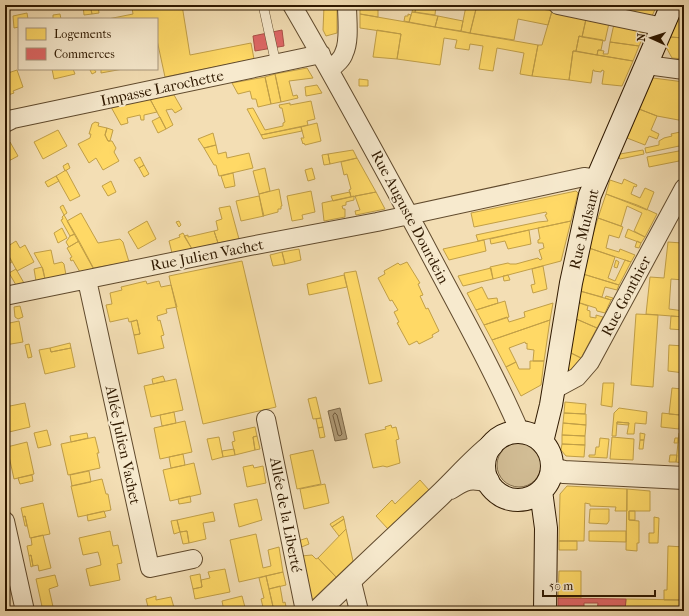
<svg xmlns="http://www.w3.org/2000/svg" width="689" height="616" font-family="'IM FELL French Canon',serif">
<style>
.green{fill:#d2bd95;stroke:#806b4a}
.water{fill:#b09b77;stroke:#7c6747}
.homes{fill:#ffd966;stroke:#c19f47}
.shops{fill:#e06666;stroke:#ab4f47}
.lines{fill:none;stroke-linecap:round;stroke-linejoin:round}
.shore{stroke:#705a3c;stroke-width:1}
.service-casing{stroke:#604a2d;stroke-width:10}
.minor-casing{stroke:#604a2d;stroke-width:20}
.tertiary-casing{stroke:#604a2d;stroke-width:24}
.secondary-casing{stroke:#2f1900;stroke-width:24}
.service{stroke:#f7eace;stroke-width:9}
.minor{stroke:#f7eace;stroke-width:18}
.tertiary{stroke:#f7eace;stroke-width:22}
.secondary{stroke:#f7eace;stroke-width:22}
.labels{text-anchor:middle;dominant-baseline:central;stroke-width:4;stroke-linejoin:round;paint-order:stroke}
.street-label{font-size:15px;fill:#2f1900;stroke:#f7eace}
</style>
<rect width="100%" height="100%" fill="#f3deb4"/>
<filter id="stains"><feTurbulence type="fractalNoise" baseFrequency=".005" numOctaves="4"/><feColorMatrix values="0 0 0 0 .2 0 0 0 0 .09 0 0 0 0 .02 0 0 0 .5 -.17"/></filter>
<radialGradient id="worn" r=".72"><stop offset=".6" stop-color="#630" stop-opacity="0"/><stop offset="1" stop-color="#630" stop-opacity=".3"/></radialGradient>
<path class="green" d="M497 465a22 22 0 1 1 44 0a22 22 0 1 1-44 0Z"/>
<path class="water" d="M340,408l7,31 -12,2 -7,-30z"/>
<path class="homes" d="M83,5h7l2,9 -8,1z
M90,5h8l1,8 -7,1z
M148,5h34l8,50 61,-12 3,16 -89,18 -8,-37v-21h-49l25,-5 -1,-6z
M325,5h12v3l-12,-2z
M360,5h18v12l-18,-3z
M413,5h23l-1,10 -20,-3 1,-4 -3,-1z
M459,5h18l-7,28 -9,-2 5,-25z
M477,5h45l30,6 -4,14 -30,-6 -4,21 -44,-7z
M600,5h26l-1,6z
M633,5h24l-5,11 -21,-4z
M684,5v14l-6,-1z
M324,6l13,2v25l-11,3 -3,-6z
M413,7l3,1 -1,4h-3z
M552,11l34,8 -4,18 -3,-1 -3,15h-3l-4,29 -37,-4 6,-31h4z
M412,12l26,4 -3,11 -26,-5z
M27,13l1,6h-9v8l-5,1 -1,-12z
M60,14l1,5h-8v-4z
M360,14l178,31 -6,31 -12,-2 4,-21 -27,-5 -4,23 -14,-2 4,-23 -13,-2 -1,6 -14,-2 2,-8 -13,-2 -4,27 -43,-6 4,-25 -41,-6z
M408,14l3,1 -2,7 -5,-1 1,-5h3z
M438,16l25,5 -2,10 -26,-4z
M678,18l6,1v19l-14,-1z
M586,19l23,4 -4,18 -23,-4z
M614,24l32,7 -7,15 -29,-4z
M377,30l24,4 -4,25 -24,-2z
M579,36l24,4 -2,10h-3l-1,5 -21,-4z
M670,37l14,1v21l-12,-1 -6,-11z
M610,42l29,4 -6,15 -36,-6 1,-5 6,1 -1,3h5z
M573,51l60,10 -11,25 -20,-2 2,-13 -2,-1 -1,2 -7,-1v-1h-1l-2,13 -22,-3z
M307,68l6,10 -24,3 4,15 4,-1 1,3 -17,4 -6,-28z
M52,69h21l2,5 -21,5z
M94,69l2,3 -4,2 -2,-4z
M101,69h22l-22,4z
M17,70l6,17 -10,4 1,2 -9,3v-22z
M275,74l6,28 -10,2 -6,-27z
M265,77l6,27 -13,3 -2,-8h-4l-2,-8 -12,3 -6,-11z
M653,78l31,4v39l-27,-5 -18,-7z
M359,79l9,1v6h-9z
M317,85l5,8 -16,3 -1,-9z
M174,95l8,14 -7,4 -3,-4 -6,1 7,15 -7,4 -16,-30z
M150,99l7,13 -13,3v5h-3l-1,-5 -13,3 1,5 -7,2 -10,-18z
M311,101l4,18 -8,2 1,4 -47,10 -14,-26 6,-1 12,22 18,-4v-3l2,-1 -3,-14h-2l-1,-3 11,-2v2z
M639,109l18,7 -6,14 8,4 -2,5 -8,-3 -4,9 -18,-7z
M160,117l6,12 -8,4 -6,-12z
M682,121h2v24l-38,8 -1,-5 14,-3v-4l5,-3 8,-2 -1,-2 9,-2z
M95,122l4,1 -1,3 9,2 -2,7 3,6h4l4,7 -2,4 5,9 -16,9 -7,-12 -7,5 -11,-19 12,-6 1,-4h-2l3,-10z
M317,123l4,18 -16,4 -1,-2 -1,1 -2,-6h3l-3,-11z
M301,127l1,4 -39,8 -2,-4z
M107,128l6,2 -3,11h-2l-3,-6z
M58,130l9,16 -24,13 -9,-17z
M213,133l3,12 -12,3 -6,-9z
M10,142l8,14 -13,7v-19z
M216,145l2,9 8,-2 1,6 22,-5 4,15 -34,8 -3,-11h-2l-10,-17z
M353,150l4,8 -27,6 -2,-10z
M643,150l1,4 -24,5 -1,-1 1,-4z
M684,150v10l-35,7 -2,-10z
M328,154l2,10 -6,1 -2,-10z
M140,157l4,8 -5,3 -5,-8z
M357,158l19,34 -25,5 -2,-7 2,-1 -4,-15 -3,1 -3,-13z
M68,163l2,5 -5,3 -2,-5z
M144,165l5,9 -5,3 -5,-9z
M265,168l5,23 -11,3 -6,-23z
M312,168l3,11 -7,2 -3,-11z
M66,170l14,26 -10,5 -14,-25z
M233,173l2,13 -10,2 -4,-12z
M56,176l3,5 -11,6 -3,-5z
M624,179l13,6 -1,2 -2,-1 -3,8 9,4 5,-10 9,4 -7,18 -41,-16 4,-14 12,4z
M111,181l5,11 -8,4 -6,-10z
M279,189l3,17h-1v3h-3v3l-15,4 -4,-22z
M311,191l4,21 -13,3 1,4 -11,2 -5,-25z
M576,191l2,2 -7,28 -93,20 -2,-6 62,-13 10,-1 -3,-6 2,-1 -1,-2 -72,15 -3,-14z
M350,192l1,5 -18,4 -2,-5z
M376,192l9,17 -29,6 -1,-4 5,-1 -5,-14z
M606,194l31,11 20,9 -12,23 -11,-6 8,-18 -15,-7 -6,20 -23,-8z
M259,196l5,20 -23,5 -5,-20z
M354,196v4l-8,2v3l-4,1 1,3h2v8l-21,4 -2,-18z
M63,205l4,8 -3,2 -4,-8z
M230,206l9,33 -21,4 -4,-12 4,-1 -2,-9 6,-2 -3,-11z
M81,213l17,30 22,-4 3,3 6,20 -36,6 -26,-47z
M64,215l11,19 -5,2 -9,-16 2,-1 -1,-2z
M598,218l25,9 -4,11 -10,-3 -3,13 13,4 1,-3 15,6 -4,7 -42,-14z
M147,221l9,18 -18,10 -10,-17z
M179,221l2,4 -2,2 -3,-5z
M571,221l-10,40 -68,18 -3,-12 18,-4 2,1h6l22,-6 2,2 2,-1 -3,-9 5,-2 -1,-5h-5v-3l2,-1 -2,-11z
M62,228l5,10 -9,5 -4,-10z
M684,228v52l-13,-1 -2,30 15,2v6l-38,-3 4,-37 14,1 4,-36 14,1z
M628,229l17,8 -4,6 -16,-6z
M529,230l2,14 -23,5 -3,-8 -14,3 -1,-5z
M214,231l4,12 -26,6 -8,-13 4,-1v2z
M183,233l9,16 -20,4 -3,-12 11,-4 -1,-2z
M75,234l4,7 -10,6 -3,-5 4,-6z
M484,240l2,11 -37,9 -6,-11z
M16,241l4,7 5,-3 9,17 -17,9 -12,-22v-1z
M79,241l15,28 -14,3 -7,-12 -2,1 -1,-3 2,-1 -5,-9z
M637,241l4,2 -2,5 -4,-1z
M589,248l26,9 -7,21 7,3 10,-21 6,2 -12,23 -36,-11z
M5,249l7,13 -7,4z
M299,249l2,11 -16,4 -3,-12z
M51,250l3,14 8,-2 2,2 2,11 -21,4 -2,-10 -9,-16z
M282,252l3,12 -12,2 -3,-11z
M616,260l3,2 -2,6 -3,-1z
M242,261l34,146 -73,17 -34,-148z
M407,262l13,21 -2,1 5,11 -3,1 6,13 2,-1 11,23 -7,4 1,2 -14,7 -2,-3 -8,4 -12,-22 2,-1 -5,-10 4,-2 -6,-10 -2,1 -12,-23 7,-4 -1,-3 14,-8 2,2z
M543,266l4,23 -14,4 -2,-8 4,-1 -3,-15z
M42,267l3,12 -9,2 -2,-12z
M491,268l2,11 -30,7 -5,-10z
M16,269l8,14 -8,2 -7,-12z
M356,271l26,110 -13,3 -25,-111z
M583,274l36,11 -2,5 -12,-3 -3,10 -22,-6z
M344,275l3,12 -38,8 -2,-11z
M508,275l2,5 -6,1 -1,-5z
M146,281l1,3 12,-3 2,6 10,-2 6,22 -11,2 1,4 -10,3 1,5 2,-1 4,15 -3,1 3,12 -26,6 -4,-19 6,-1 -3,-14 -8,2 -1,-4 -18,4 -4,-17 6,-1 -2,-11 12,-3 -1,-3z
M482,287l6,12 9,-1 1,5 -22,7 -9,-17z
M580,291l31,9 -6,13 -8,-2 -1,-3 -19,-6z
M606,296l7,2 -2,2 -6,-2z
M505,301l4,16 -25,8 -8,-15z
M577,302l11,4 -1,4 3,1v6l6,1v-3l7,2 -6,11 -23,-10z
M553,303l-3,17 -58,20 -8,-15 23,-8 2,5 16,-5 -1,-5z
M20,306l3,11 -5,2 -3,-2 -1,-10z
M636,314l22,1 -5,72 -22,-2z
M671,316l13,1v13l-14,-1z
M574,318l23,10 -16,30 -12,-6z
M137,320l3,14 -6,1 -3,-13z
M550,320l-6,41h-11l1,-11 -7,-1v-6l-1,1 -1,-2 -16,6 7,14 -10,5 -14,-27z
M19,321l4,21 -18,3v-21z
M70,343l1,5 -20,4 -1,-4z
M29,344l3,13 -4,1 -3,-13z
M669,345l15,1v27l-16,-2z
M50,348l1,4 20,-4 4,19 -30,7 -6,-24z
M569,352l12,6 -7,13 -4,2 -3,-3z
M530,361h14l-3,24 -20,11 -15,-29 10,-5 3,7h11z
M163,376l2,5 -12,3 -1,-5z
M176,379l7,31 -32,7 -7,-31z
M603,383h11l-2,24 -11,-2z
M672,388l10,1 -2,26 -11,-1z
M316,397l5,21 -8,1 -5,-20z
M565,402l21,2 -1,10 -21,-1z
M25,403l5,24 -25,6v-26z
M619,408l28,4 -1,12 -11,-1 -1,11h-7l2,-11 -12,-1 -1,14h-4l2,-23z
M174,412l2,11 -14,3 -2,-11z
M564,413l22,1v11l-23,-2z
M662,413l18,2 -1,14 -18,-2z
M321,418l2,9 -5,1 -2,-9z
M185,421l7,31 -32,7 -6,-31z
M617,422l12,1 -1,2 -11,-1z
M563,423l23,2 -1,11 -23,-1z
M391,425l1,3 4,-1 3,12 -3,1 4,23 -13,4 -4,-1 -10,2 -8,-34 21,-5 -1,-2z
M255,427l2,9 -4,1 2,13 -20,5 -3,-13 3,-1 -2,-9z
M323,427l2,10 -5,1 -2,-10z
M47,430l4,15 -13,3 -4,-15z
M87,433l1,5 -17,4 -1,-6z
M640,433l5,1 -1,6h-4z
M679,433h5v30l-8,-1z
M562,435l23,1v9l-23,-1z
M257,436l3,13 -5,1 -2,-13z
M95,437l4,16h-2l3,15 -32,7 -7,-31z
M219,437l4,20 -11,3 -5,-21z
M612,437l22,2 -1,21 -23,-1z
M600,438l9,1 -2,19 -18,-1v-2h6l1,-8h3z
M675,438h3v5h-4z
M640,440h4l-1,9h-4z
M27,442l7,32 -20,5 -7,-32z
M562,444l23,1 -1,12 -18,-1 -5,-6z
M234,449l1,6 -12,2 -1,-6z
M313,450l8,34 -24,5 -7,-34z
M183,454l2,11 -14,3 -2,-11z
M670,455h7l-1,7h-7z
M194,463l7,31 -31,7 -7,-31z
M253,465l1,3 9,-2 3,17 -19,4 -4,-20z
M89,471l2,11 -19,4 -2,-11z
M32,475l1,6 -13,3 -2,-6z
M102,479l4,15h2l3,16 -33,7 -7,-31z
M420,480l9,10 -41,39 -12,-13 16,-16 3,4z
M325,484l4,19 -25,6 -4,-20z
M567,486l60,3v22h-12l1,-4 -26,-1v-2l-5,-1 -1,38h-25l1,-47z
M627,489l23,2v20h-21v9l10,1v22h-2v8l-11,-1z
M190,496l1,6 -12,2 -1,-5z
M257,499l5,21 -23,7 -5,-23z
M43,503l7,31 -20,4 -5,-22 -2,1 -2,-9z
M590,509h19v12l-2,3 -18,-1z
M104,511l2,6 -18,4 -1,-6z
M629,511h6v9h-6z
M213,512l2,9 -12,2 3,16 -17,4 -2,-12 -7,1 -3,-12z
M25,516l2,10h-2l-2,-9z
M343,516l1,3 -12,8 -2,-3z
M654,517l5,1 -1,25h-9v-10h5z
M344,519l2,10 -7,7 -7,-9z
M177,520l3,12 -6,2 -3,-13z
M346,529l7,32 -17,16 -18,-19z
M110,531l3,15 5,-1 4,18 -5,1 3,16 -30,6 -4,-17 15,-4 -1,-6 -2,-7 -15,3 -4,-17z
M187,531l2,12 -6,1 -3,-12z
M589,531h37v11l-37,-1z
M256,534l7,34 8,-2 -3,-16 11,-3 4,25 -44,10 -9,-42z
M43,535l8,33 -12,3 -1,-6 -5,1 -2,-11 -2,1 -2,-10 5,-1 -1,-7z
M307,538l2,6 -10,4 -1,-7z
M559,541h18v9h-18z
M668,546l16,1v53h-20v-10h3z
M31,555l2,11 -2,1 -2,-11z
M312,555l4,4 2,-1 18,19 -23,22 -3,-1 -9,-42z
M225,569l5,23 -35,7 -2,-10 9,-2 -1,-7 9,-2 -2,-6z
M559,571h22v27h-23z
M283,572l3,13 -17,4 -3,-13z
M200,574l2,13 -9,2 -3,-13z
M55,575l3,11 -9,3 5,22h-11l-7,-32z
M266,576l3,13 5,22h-10l-3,-12 3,-1 -5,-20z
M280,586l3,17 2,-1 2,9h-13l-5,-22z
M156,596v4l15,-3 4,14h-26l-3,-12z
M242,596l4,15h-22l-2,-10z
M626,599l58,1v11h-59z"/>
<path class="shops" d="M282,30l2,16 -29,5 -2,-15z
M558,598l68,1 -1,12h-28l1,-8h-14v8h-26z"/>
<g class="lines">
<path class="shore" d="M335,413l2,2 5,19 -2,2 -2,-1 -5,-19z"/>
<defs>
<path id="service" d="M263,5l13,59"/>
<path id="minor" d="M292,5c45,77 88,157 131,236 33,63 69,126 97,191
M558,5l105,22
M647,65l37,5
M329,70c6,-5 13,-10 15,-17 6,-12 3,-34 3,-48
M5,123l8,-4 308,-65
M87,280l63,288 43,-9
M5,296l245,-50 127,-24 207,-45 14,2
M553,390l24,-13 13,-15 94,-174
M266,419l39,192
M5,521l20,90
M351,578l8,33"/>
<path id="tertiary" d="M552,469l12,3 120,6
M450,488c15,-10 21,-12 38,-7
M318,611c40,-39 81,-77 121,-115 18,-17 34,-36 53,-51"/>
<path id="secondary" d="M484 466a34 34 0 1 1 68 0a34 34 0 1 1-68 0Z
M542,442l9,-37 20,-122 19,-88 82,-190
M541,491l5,37 -1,83"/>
</defs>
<use href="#service" class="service-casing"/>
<use href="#minor" class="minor-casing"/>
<use href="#tertiary" class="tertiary-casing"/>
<use href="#secondary" class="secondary-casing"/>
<use href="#service" class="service"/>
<use href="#minor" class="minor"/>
<use href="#tertiary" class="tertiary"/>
<use href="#secondary" class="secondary"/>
</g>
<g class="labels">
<g class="street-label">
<text transform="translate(162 88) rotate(-12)">Impasse Larochette</text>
<text transform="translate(410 217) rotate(62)">Rue Auguste Dourdein</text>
<text transform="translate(584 229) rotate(-76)">Rue Mulsant</text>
<text transform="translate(207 255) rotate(-11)">Rue Julien Vachet</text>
<text transform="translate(626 296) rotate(-62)">Rue Gonthier</text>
<text transform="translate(123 445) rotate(78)">Allée Julien Vachet</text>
<text transform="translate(286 515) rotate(79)">Allée de la Liberté</text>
</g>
</g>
<rect width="689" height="616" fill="none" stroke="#f3deb4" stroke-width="20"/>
<rect x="6" y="6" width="677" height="604" fill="none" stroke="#2f1900" stroke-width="2"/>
<rect x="10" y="10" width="669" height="596" fill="none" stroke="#2f1900"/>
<rect x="18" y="18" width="140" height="52" fill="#f7eace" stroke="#a7967c"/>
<rect x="26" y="28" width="20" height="12" fill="#ffd966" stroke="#a7967c"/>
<text x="54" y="38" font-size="12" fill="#2f1900">Logements</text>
<rect x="26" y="48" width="20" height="12" fill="#e06666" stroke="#a7967c"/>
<text x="54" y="58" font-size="12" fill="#2f1900">Commerces</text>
<g transform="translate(651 38) rotate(273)" stroke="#f7eace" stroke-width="3" paint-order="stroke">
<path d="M0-3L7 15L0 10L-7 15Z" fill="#2f1900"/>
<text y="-6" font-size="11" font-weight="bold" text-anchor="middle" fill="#2f1900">N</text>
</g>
<path d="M543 590v6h112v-6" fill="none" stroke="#2f1900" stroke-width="2"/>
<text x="549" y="590" font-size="12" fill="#2f1900" stroke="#f7eace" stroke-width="3" paint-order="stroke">50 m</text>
<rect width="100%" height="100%" filter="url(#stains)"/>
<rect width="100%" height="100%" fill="url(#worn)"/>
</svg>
